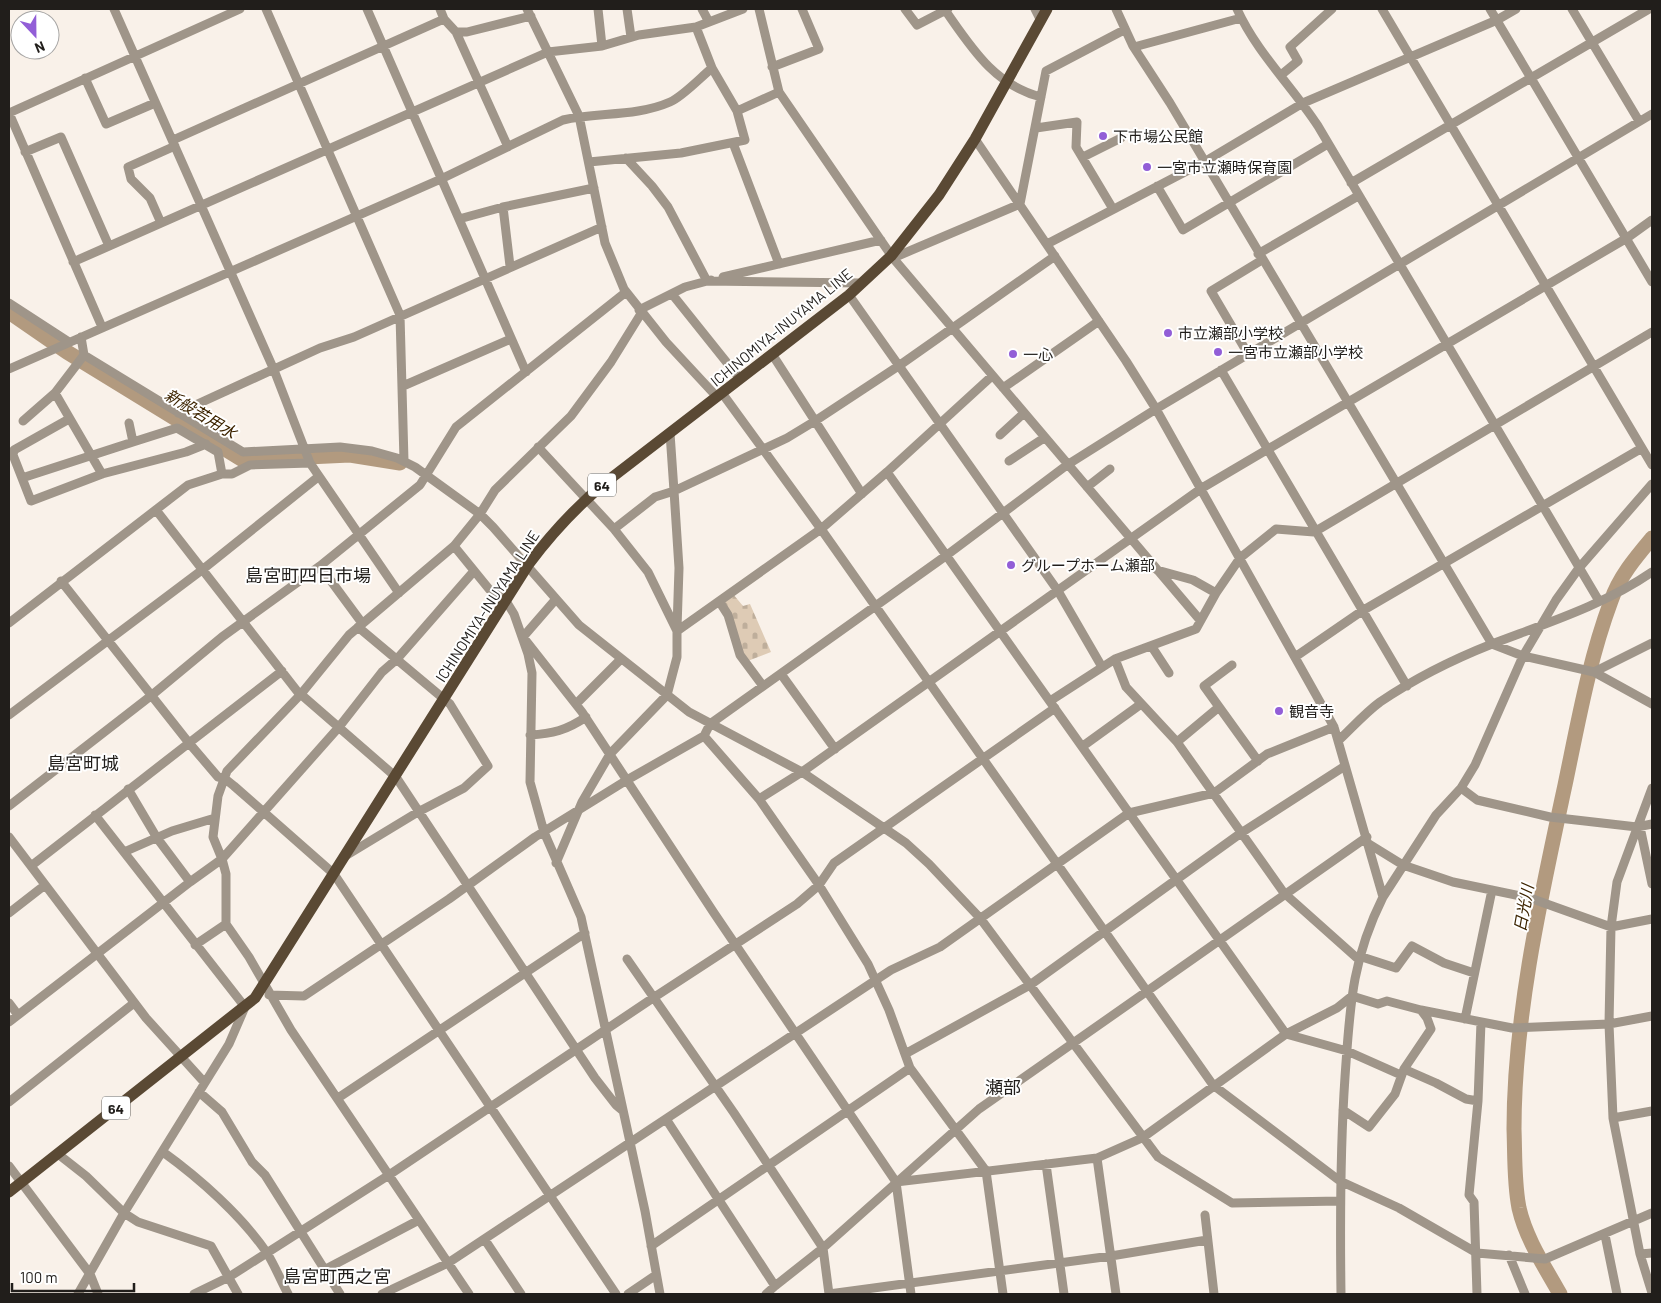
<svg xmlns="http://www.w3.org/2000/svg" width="1661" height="1303" font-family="Barlow,'Noto Sans JP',sans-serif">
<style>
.cemetery{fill:url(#cemetery-stones)}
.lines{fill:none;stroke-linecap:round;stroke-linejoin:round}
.river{stroke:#b29a7f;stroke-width:15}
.minor{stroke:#9f9589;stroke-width:9}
.major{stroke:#5a4934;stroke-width:11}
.poi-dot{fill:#925ed7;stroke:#fff;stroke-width:2}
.labels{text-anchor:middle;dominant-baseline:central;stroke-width:4;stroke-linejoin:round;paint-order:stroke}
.shield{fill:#fff;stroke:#64625f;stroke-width:1}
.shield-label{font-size:14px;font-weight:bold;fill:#211e1b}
.poi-label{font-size:15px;fill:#211e1b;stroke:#fff;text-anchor:start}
.street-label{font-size:15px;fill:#211e1b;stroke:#fff}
.water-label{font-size:16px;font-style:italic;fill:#3d2400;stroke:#fff}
.quarter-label{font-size:18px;fill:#211e1b;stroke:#fff}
</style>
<defs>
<pattern id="cemetery-stones" width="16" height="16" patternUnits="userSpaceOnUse" patternTransform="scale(1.25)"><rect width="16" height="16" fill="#decbb5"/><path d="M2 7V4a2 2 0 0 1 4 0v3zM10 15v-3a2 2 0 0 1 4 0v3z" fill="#beae9b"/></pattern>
</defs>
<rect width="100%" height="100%" fill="#f9f1e9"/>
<path class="cemetery" d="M733,594l10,12 7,-2 21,48 -26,10 -22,-61z"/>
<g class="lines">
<path class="river" d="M9,312l58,40 176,108 107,-5 50,8
M1560,1294c-15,-27 -34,-55 -41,-86 -5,-25 -4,-53 -5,-79 0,-114 27,-233 51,-344 13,-62 24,-125 46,-184 8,-24 25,-44 41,-63"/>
<path class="minor" d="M114,9l160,361 36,93 89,130
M266,9l134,306 4,146
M367,9l159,363
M440,9l4,10 12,13h11l64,-16
M527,9l52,107 26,127 19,46 42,53 51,55
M598,9l4,37
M627,9l4,28
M702,9l7,13
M759,9l20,83 114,166 307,362
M905,9l12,16 31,-16
M1035,9l6,12
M1116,9l17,37 37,57 322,541 31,12 71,16 58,-29
M1237,9c20,44 55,77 81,117l281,475
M1382,9l270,456
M1490,9l162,273
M1572,9l67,112
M945,10c26,37 49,75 96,87
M456,32l52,115
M1134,47l107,-29
M772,67l47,-18 -17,-40
M1281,75l17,-14 -8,-14 42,-38
M85,78l21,46 49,-21
M737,111l42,-19
M9,113l231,-104
M9,113l93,214
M1036,128l41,-6 -1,25 37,62
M975,139l151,222 30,48 178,318 49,170c-32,64 -33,111 -38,180 -5,73 -5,145 -4,217
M173,140l271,-121
M733,143l46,121
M25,152l36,-15 48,109
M1083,157l38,-19
M626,158l26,28 16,21 39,74 154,2
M589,162l92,-9 64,-13 -8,-29 -25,-43 -16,-41
M1351,183l298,-174
M1157,186l26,44 145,-86
M459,219l44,-12
M161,223l-11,-25 -19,-19 -3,-12 47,-21
M1047,244l157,-82 99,-59 194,-83 19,-11
M1258,254l100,-58
M893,258l127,-54 26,-133 78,-41
M73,262l475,-210 54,-6 37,-11 57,-8 47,-18
M510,266l-7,-59 91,-19
M723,277l158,-37
M672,294l68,85
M849,295l209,296 44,76
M9,303l60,39
M639,310l46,-23 26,-7
M81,337l3,18 159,97 97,-5 32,4 25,7 18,9 65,47 13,13 86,98 110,87 113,60 104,71 23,21 51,54 178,239 74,46 108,-2
M772,354l90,140
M1248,354l-37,-63 51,-31
M9,369l432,-190 122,-59c35,-8 73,-3 107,-18 12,-5 30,-24 42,-34
M1221,370l186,316
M403,386l108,-47
M1003,388l96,-67
M55,393l47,81
M722,393l99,136 392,556 127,96 59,27 78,45 68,6 107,-46
M178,413l142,-65 34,-11 248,-110
M69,419l-55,31 -1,5 18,46 71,-27 84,-22 20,-8
M23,421l32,-28 29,-38
M670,433l4,58 113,-53 28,-17 85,-56 155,-109
M1000,435l24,-22
M538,447l76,82 34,43 29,59v26l-10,38 -57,59 -28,48 -26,61
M1009,461l35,-23
M887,472l399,562 61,17 54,24
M222,474h10l18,-9 60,-2
M22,478l111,-36
M1087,487l23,-18
M156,510l141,181 99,86 199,301 21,27 6,5
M614,529l41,-32 19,-6 5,77 -2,60
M454,546l35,43 17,12 8,13 14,40 4,19 -2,109 14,50 37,85 64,294 15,83
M320,566l42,57
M1157,570l36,10 23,13
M556,599l-33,38 59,75 132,201 182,269 15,112
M719,601l9,14 12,40 23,31
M9,623l179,-138 34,-11 -4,-22 -41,-24 -44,14 -4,-19
M677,631l144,-102 66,-57 105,-96
M1152,647l17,26
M1295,657l67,-46 280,-163
M1115,659l11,28 51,55 107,151 74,66
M1232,665l-28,21 54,75
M282,671l-93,72 29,34 6,1 10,8 100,88 282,420
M1594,672l58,32
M781,674l54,75
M1050,701l65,-42 81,-30 20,-36 24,-35 36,-29 38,3 7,-4 331,-196
M576,704l45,-45
M9,715l193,-145 116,-93
M530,735c22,-1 37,-5 56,-18
M1338,741c14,-13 27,-28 42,-39 34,-23 74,-43 112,-58 55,-21 112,-39 160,-72
M1177,742l42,-35
M1083,746l58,-42
M1461,788l16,12 73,17 87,10 15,-3
M1652,788l-35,94 -6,45 -2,97 4,94 27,136 12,39
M128,789l29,49 33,44
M759,799l43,-27 400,-284 425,-250 25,-18
M9,806l143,-111 70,-58 98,-71 100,-81 36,-58 170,-135
M1640,827l12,57
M9,837l137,181 58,64
M1369,844l34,21 50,17 77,16 81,29 41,-8
M124,852l48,-21 43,-13
M347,855l71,-43 46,-24 24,-22 -38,-62 -92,-77
M31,866l158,-123 -128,-162
M1383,897l53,-82 25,-27 14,-23 48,-109 33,-56 23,-32 73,-84
M9,913l36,-28
M195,945l31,-21
M1359,956l37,12 16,-22 32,17 30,10
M627,959l107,154 89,135 6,46 282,-38 96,-16
M269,995l35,1 145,-97 86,-62 92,-57 77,-44
M9,1003l9,12
M1421,1010l91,18 97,-4 43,-8
M1465,1019l27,-129
M9,1022l181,-140 32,-23 117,-132 43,-55 15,-13 77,-88
M905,1054l125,-69 211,-152 104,-67
M1404,1069l32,14 30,16 12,2
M199,1092l23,20 30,50 13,13 75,119
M338,1098l247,-165
M9,1102l125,-99
M1613,1118l39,-7
M666,1119l109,167 48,-38 156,-139 388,-272
M163,1152c36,26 79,64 104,101 8,13 14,28 21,41
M58,1154l28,22 38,37 14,9 73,24 27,48
M1097,1158l19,136
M1046,1164l18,130
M9,1166l81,108 8,20
M896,1182l201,-24 45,-20 144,-104 51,-26 15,-12 26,8 9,-3 34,9 6,8 4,11 -27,40 -9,25 -26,33 -26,-17
M1205,1215l9,79
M1605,1235l12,59
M485,1240l36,54
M651,1246l259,-178
M1640,1254l12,-1
M1509,1255l16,39
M324,1270l95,-50
M78,1294l46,-81 105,-169 16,-37 -150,-192
M194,1294l35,-17 160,-102 264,-177 144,-94 22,-19 15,-22 221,-155
M382,1294l66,-31 443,-293 49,-23 189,-134 85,-20 53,-39 67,-27
M469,1294l-178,-264 -42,-73 -23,-33v-50l-4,-15 -9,-22 5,-41 9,-25 74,-77 48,-59 105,-89 26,-32 15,-24 76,-74 40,-54 31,-50
M628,1294l28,-19
M766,1294l9,-8
M1003,1294l-17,-123 -76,-103 -21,-58 -21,-46 -49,-79 -60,-86 -55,-63 6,-12 237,-169 120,-90 89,-56 496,-295
M1477,1294l-3,-92 -5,-7 9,-94 3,-79"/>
<path class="major" d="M9,1192l246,-194 273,-433c23,-31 48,-58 78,-83l243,-187 42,-39 48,-61 36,-56 72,-130"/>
</g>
<g class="poi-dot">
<circle cx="1103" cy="136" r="5"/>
<circle cx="1147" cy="167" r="5"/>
<circle cx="1168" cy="333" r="5"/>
<circle cx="1218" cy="352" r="5"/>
<circle cx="1013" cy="354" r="5"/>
<circle cx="1011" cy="565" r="5"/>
<circle cx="1279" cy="711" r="5"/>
</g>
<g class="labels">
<g class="shield">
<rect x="588" y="473.5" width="28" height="23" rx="4"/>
<rect x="102" y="1096.5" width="28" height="23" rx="4"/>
</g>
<g class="shield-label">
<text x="602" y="485">64</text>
<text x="116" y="1108">64</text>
</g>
<g class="poi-label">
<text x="1113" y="136">下市場公民館</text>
<text x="1157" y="167">一宮市立瀬時保育園</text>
<text x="1178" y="333">市立瀬部小学校</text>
<text x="1228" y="352">一宮市立瀬部小学校</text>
<text x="1023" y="354">一心</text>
<text x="1021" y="565">グループホーム瀬部</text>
<text x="1289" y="711">観音寺</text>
</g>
<g class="street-label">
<text transform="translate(781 327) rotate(-39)">ICHINOMIYA-INUYAMA LINE</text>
<text transform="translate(487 606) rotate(-57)">ICHINOMIYA-INUYAMA LINE</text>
</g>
<g class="water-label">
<text transform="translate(201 413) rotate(31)">新般若用水</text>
<text transform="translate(1523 908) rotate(-80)">日光川</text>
</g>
<g class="quarter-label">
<text x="308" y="575">島宮町四日市場</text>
<text x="83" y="763">島宮町城</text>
<text x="1003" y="1087">瀬部</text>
<text x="337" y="1276">島宮町西之宮</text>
</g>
</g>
<rect width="1661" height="1303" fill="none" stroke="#211e1b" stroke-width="20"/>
<g transform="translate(35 35) rotate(158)"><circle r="24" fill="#ffffff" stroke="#a6a5a4"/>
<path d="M0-4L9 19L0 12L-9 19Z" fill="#925ed7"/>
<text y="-8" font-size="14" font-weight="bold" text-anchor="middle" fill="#211e1b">N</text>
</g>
<path d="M12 1283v8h122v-8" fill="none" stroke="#211e1b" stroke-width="2.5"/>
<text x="20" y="1283" font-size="15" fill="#211e1b" stroke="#ffffff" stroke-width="4" paint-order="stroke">100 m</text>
</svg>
